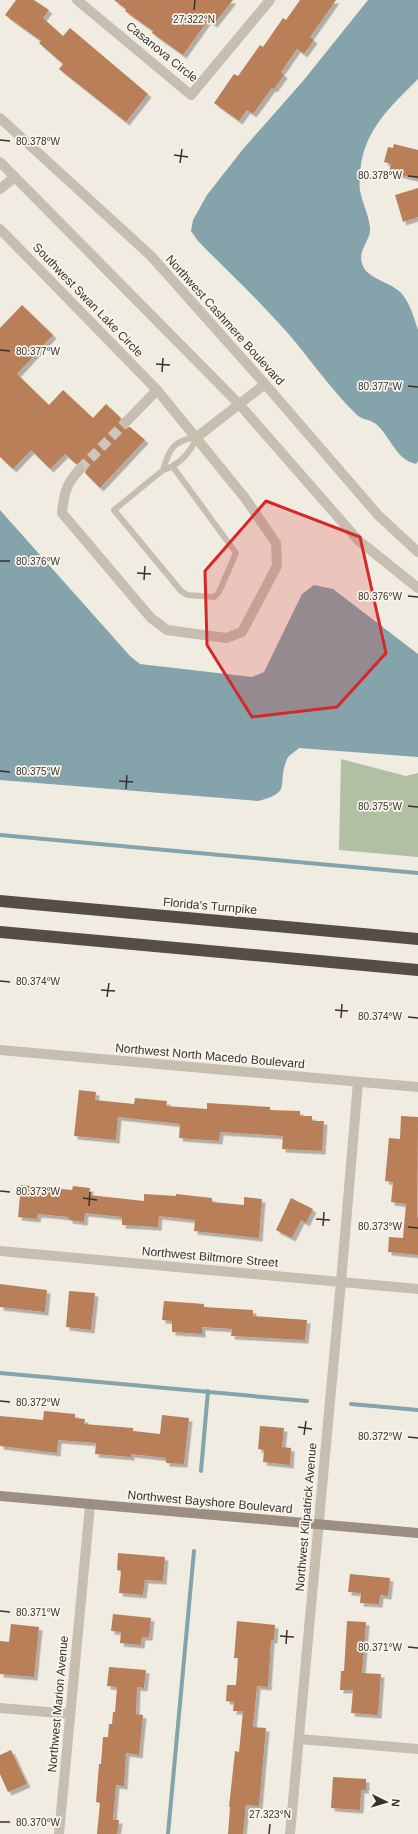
<svg xmlns="http://www.w3.org/2000/svg" width="418" height="1834" font-family="Arial,sans-serif">
<style>
.green{fill:#b1bfa3}
.water{fill:#84a3ab}
.lines{fill:none;stroke-linecap:round;stroke-linejoin:round}
.stream{stroke:#84a3ab;stroke-width:4}
.building{fill:#b97f58;filter:url(#shadow)}
.minor-tunnel{stroke:#ccc7be;stroke-width:10;stroke-dasharray:10 5;stroke-linecap:butt}
.service{stroke:#c8beaf;stroke-width:6}
.minor{stroke:#c8beaf;stroke-width:10}
.tertiary{stroke:#c8beaf;stroke-width:10}
.secondary{stroke:#9c8e80;stroke-width:10}
.motorway{stroke:#584d44;stroke-width:12}
.marked{fill:#d62828;fill-opacity:0.2;stroke:#d62828;stroke-width:3;stroke-linejoin:round}
.ticks{fill:none;stroke:#38322c;stroke-width:1.5}
.labels{text-anchor:middle;dominant-baseline:central;stroke-width:3.5;stroke-linejoin:round;paint-order:stroke}
.street-label{font-size:12px;fill:#38322c;stroke:#f9f6ee}
.ticks-label{font-size:10px;text-anchor:middle;fill:#38322c;stroke:#f9f6ee;stroke-width:3.5;stroke-linejoin:round;paint-order:stroke}
</style>
<defs>
<filter id="shadow"><feDropShadow dx="3.5" dy="3.5" stdDeviation="0" flood-color="#0004"/></filter>
</defs>
<rect width="100%" height="100%" fill="#f1ece2"/>
<path class="green" d="M341,759l65,17 12,-3v84l-79,-7z"/>
<path class="water" d="M368,0h50v79c-29,29 -56,53 -58,96 0,5 -1,10 0,15 2,13 9,25 10,38 1,13 -14,23 -7,38 6,14 29,16 39,28 8,9 12,24 16,36v131l-2,3c-21,-5 -25,-27 -40,-40 -6,-5 -14,-4 -19,-9 -27,-26 -48,-58 -72,-85 -27,-31 -59,-60 -87,-89l-7,-10 2,-11 14,-25 36,-46 60,-68z
M0,510l130,146 10,8 112,13 12,-5 38,-78 12,-9 19,4 85,65v103l-119,-9c-3,3 -10,7 -12,11 -11,26 7,33 -29,42l-258,-21z"/>
<g class="lines">
<path class="stream" d="M0,835l418,38
M0,1373l307,28
M351,1404l67,6
M201,1471l7,-80
M168,1834l26,-283"/>
</g>
<path class="building" d="M16,0h18l15,10 -6,8 20,18 7,-8 78,66 -22,28 -67,-53 4,-5 -24,-21 2,-2 -36,-26z
M114,0h119l-19,24 -6,-4 -25,35 -31,-22 1,-2 -28,-20 1,-2z
M300,0h36l-26,37 4,3 -10,14 -7,-5 -16,23 3,3 -10,14 -2,-1 -19,26 -6,-4 -8,11 -25,-18 20,-29 4,2 22,-31 3,2 20,-29 3,2z
M394,144l24,6v29l-29,-7 2,-8 -7,-2 4,-15 5,1z
M418,188v29l-15,5 -8,-27z
M22,305l31,30 -36,39 32,31 14,-15 30,28 13,-14 15,14 -1,5 2,4 3,1 5,-1 15,13 -45,48 -15,-15 1,-3 -1,-6 -4,-1 -5,1 -11,-10 -15,15 -19,-19 -18,19 -13,-12v-129z
M79,1090l17,2 -1,8 39,4 1,-6 32,3 -1,5 41,3v-6l63,4v3l30,1v5h12v5h12l-2,30 -40,-2 1,-13 -63,-4 -1,9 -40,-3 1,-14 -62,-7 -2,23 -42,-4z
M401,1116l17,1 -1,101h1v37l-30,-3 1,-15 14,1 3,-34 -15,-2 2,-20 -8,-1 4,-43 11,1z
M21,1185l51,5 1,-4 17,2 -1,7 55,6v-7l32,2v-2l36,4v4l32,3v-8l18,2 -3,39 -65,-7 1,-11 -36,-4 -1,11 -36,-2v-8l-37,-4 -1,9 -15,-2v-3l-31,-3 -1,5 -19,-2z
M291,1198l22,11 -7,14 -5,-3 -9,18 -16,-8z
M0,1284l47,6 -2,22 -45,-5z
M69,1291l26,2 -4,37 -25,-3z
M164,1301l40,3v3l49,3v6l54,4 -2,20 -74,-4 1,-7 -30,-2v7l-30,-2v-11l-10,-1z
M44,1411l31,3v4l10,1 -1,5 49,4v3l27,3 2,-19 27,3 -5,46 -18,-1v-5l-35,-4v3l-36,-3 1,-11 -38,-3 -1,13 -57,-7v-30l43,4z
M260,1426l24,2 -2,19 9,1 -1,17 -27,-3 1,-12 -6,-1z
M118,1553l47,4 -2,24 -18,-1 -2,15 -24,-2 2,-22 -4,-1z
M350,1574l40,4 -2,18 -8,-1 -1,9 -19,-1 1,-10 -13,-1z
M113,1614l38,4 -2,19h-7l-1,8 -21,-2 1,-11 -10,-1z
M237,1621l38,4 -1,15h-3l-3,47 -11,-1 -4,41 13,1 -7,78 -13,-1 -3,29h-15l2,-27h-1l6,-56 4,1 4,-41h-10l1,-9 -8,-1 1,-16h9l2,-27h-4z
M347,1621l19,1 -4,51 19,1 -3,41 -27,-2 2,-23h-13l1,-19h3z
M11,1624l28,3 -5,50 -34,-3v-33l9,1z
M109,1667l37,3 -2,18 -7,-1 -1,27 7,1 -4,40 -13,-2 -2,33 -8,-1 -3,35h6l-2,14h-20l3,-31 -4,-1 3,-38h2l2,-27h5l1,-13h3l1,-12h2l2,-25 -10,-1z
M11,1750l16,34 -19,8 -8,-18v-19z
M333,1777l33,2v11h-5l-1,20 -29,-2z"/>
<g class="lines">
<path class="minor-tunnel" d="M80,469l46,-47"/>
<path class="service" d="M173,467l63,86 -17,39 -5,5 -27,-2 -6,-4 -67,-81 49,-40c17,-5 27,-17 34,-33
M163,470c6,-21 11,-30 34,-33"/>
<path class="minor" d="M77,0l114,95 79,-95
M0,189l15,-12
M0,229l157,161 88,108 31,45 1,23 -35,66 -16,6 -59,-8 -16,-12 -89,-105c2,-20 4,-29 18,-44
M126,422l31,-32
M197,437l68,-53
M0,1050l418,37
M0,1251l418,38
M0,1708l70,6
M299,1739l119,10
M59,1834l31,-329
M290,1834l51,-552 17,-200"/>
<path class="tertiary" d="M0,118l151,138 114,128 113,131 40,37
M0,162l239,242 119,136 60,48"/>
<path class="secondary" d="M0,1496l418,37"/>
<path class="motorway" d="M0,901l418,38
M0,932l418,38"/>
</g>
<path class="marked" d="M266,501l94,36 26,116 -49,54 -85,10 -45,-72 -2,-74z"/>
<path class="ticks" d="M194,10l1,-10M0,140l10,1M174,155l14,2M180,163l2,-14M408,176l10,1M0,350l10,1M156,364l14,1M162,372l1,-14M408,386l10,1M0,561h10M137,573l14,1M144,580l1,-14M408,596l10,1M0,771l10,1M119,781l14,1M126,789l1,-14M408,806l10,1M0,981l10,1M101,990l14,1M107,997l2,-14M335,1010l13,1M408,1017l10,1M341,1018l1,-14M0,1191l10,1M83,1198l14,2M89,1206l1,-14M316,1219l14,1M323,1226l1,-14M408,1227l10,1M0,1401l10,1M298,1427l14,2M304,1435l2,-14M408,1437l10,1M0,1611l10,1M280,1636l14,1M286,1644l1,-14M408,1647l10,1M0,1822h10M269,1834l1,-10"/>
<g class="labels">
<g class="street-label">
<text transform="translate(162 52) rotate(39)">Casanova Circle</text>
<text transform="translate(88 300) rotate(46)">Southwest Swan Lake Circle</text>
<text transform="translate(225 320) rotate(48)">Northwest Cashmere Boulevard</text>
<text transform="translate(210 906) rotate(5)">Florida's Turnpike</text>
<text transform="translate(210 1056) rotate(5)">Northwest North Macedo Boulevard</text>
<text transform="translate(210 1257) rotate(5)">Northwest Biltmore Street</text>
<text transform="translate(210 1502) rotate(5)">Northwest Bayshore Boulevard</text>
<text transform="translate(306 1517) rotate(-85)">Northwest Kilpatrick Avenue</text>
<text transform="translate(58 1704) rotate(-85)">Northwest Marion Avenue</text>
</g>
</g>
<g class="ticks-label">
<text x="194" y="23">27.322°N</text>
<text x="38" y="145">80.378°W</text>
<text x="380" y="179">80.378°W</text>
<text x="38" y="355">80.377°W</text>
<text x="380" y="390">80.377°W</text>
<text x="38" y="565">80.376°W</text>
<text x="380" y="600">80.376°W</text>
<text x="38" y="775">80.375°W</text>
<text x="380" y="810">80.375°W</text>
<text x="38" y="985">80.374°W</text>
<text x="380" y="1020">80.374°W</text>
<text x="38" y="1195">80.373°W</text>
<text x="380" y="1230">80.373°W</text>
<text x="38" y="1406">80.372°W</text>
<text x="380" y="1440">80.372°W</text>
<text x="38" y="1616">80.371°W</text>
<text x="380" y="1651">80.371°W</text>
<text x="270" y="1818">27.323°N</text>
<text x="38" y="1826">80.370°W</text>
</g>
<g transform="translate(386 1802) rotate(95)" stroke="#f9f6ee" stroke-width="3" paint-order="stroke">
<path d="M0-3L7 15L0 10L-7 15Z" fill="#38322c"/>
<text y="-6" font-size="11" font-weight="bold" text-anchor="middle" fill="#38322c">N</text>
</g>
</svg>
